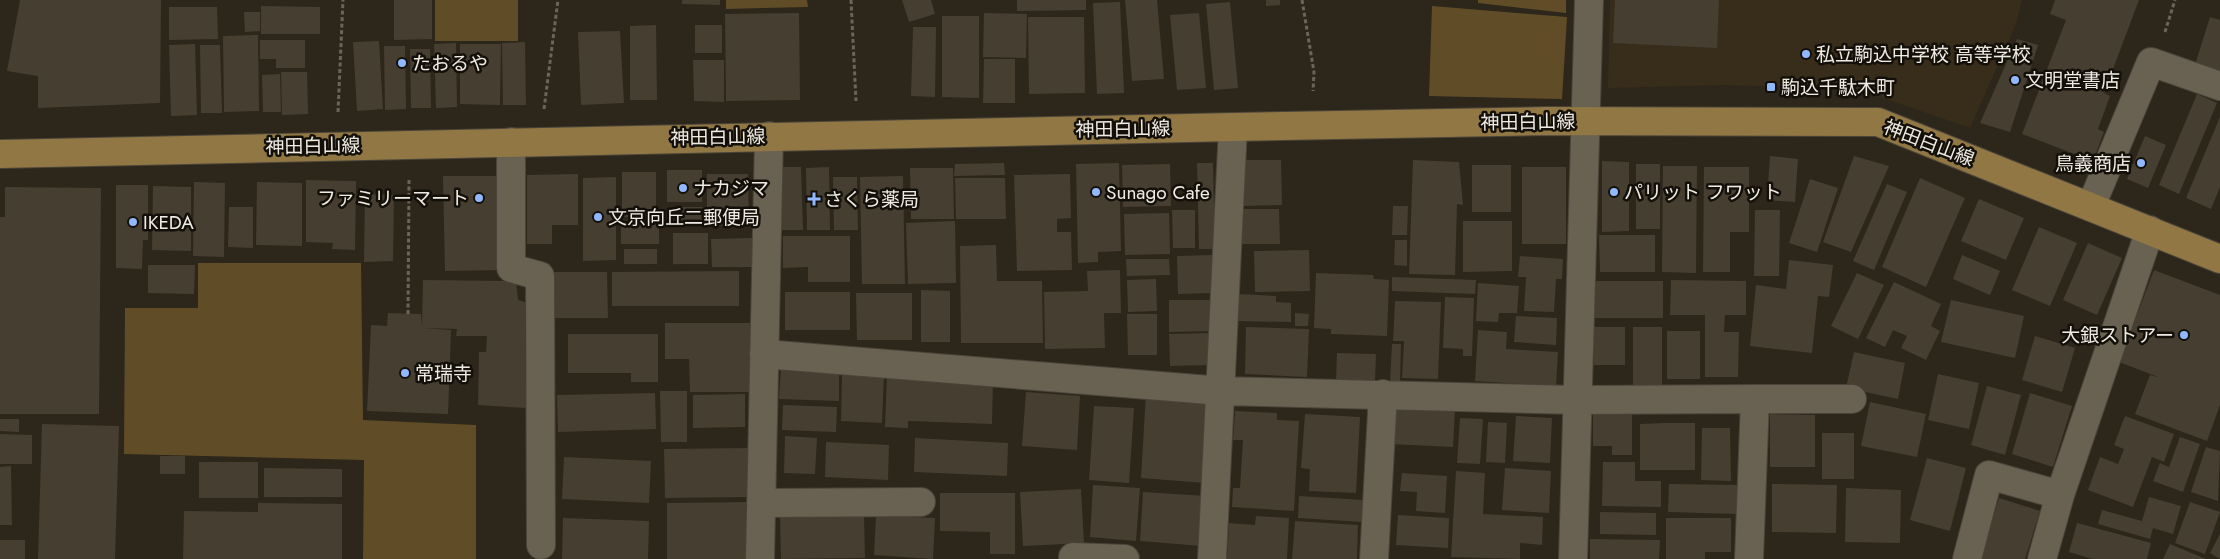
<svg xmlns="http://www.w3.org/2000/svg" width="2220" height="559" font-family="Jost,'Noto Sans JP',sans-serif">
<style>
.built{fill:#382d1b}
.green{fill:#604d28}
.building{fill:#463e31}
.lines{fill:none;stroke-linecap:round;stroke-linejoin:round}
.minor-casing{stroke:#4a443a;stroke-width:30}
.major-casing{stroke:#4a443a;stroke-width:30}
.path{stroke:#6b645a;stroke-width:3;stroke-dasharray:4 2.5;stroke-linecap:butt}
.minor{stroke:#696152;stroke-width:28}
.major{stroke:#917743;stroke-width:28}
.poi-dot{fill:#91b8fd;stroke:#13100a;stroke-width:2}
.labels{text-anchor:middle;dominant-baseline:central;stroke-width:5;stroke-linejoin:round;paint-order:stroke}
.poi-label{font-size:19px;fill:#efeae2;stroke:#13100a;text-anchor:start}
.street-label{font-size:19px;fill:#efeae2;stroke:#13100a}
</style>
<rect width="100%" height="100%" fill="#2d261a"/>
<path class="built" d="M1610,0h412l-6,24 -46,104 -113,-39 -133,-4 -116,3z"/>
<path class="green" d="M435,0h83v41h-83z
M726,0h81l1,7 -82,2z
M1478,0h88v13l-88,-10z
M1432,6l135,11 -5,82 -133,-3z
M198,263h163l2,157 113,5v134h-113l1,-99 -240,-6 1,-146h73z"/>
<path class="building" d="M20,0h141l-1,103 -122,5v-32l-31,-5z
M394,0h38v39l-38,1z
M682,0h38v5l-38,-1z
M902,0h29l4,14 -26,8z
M1017,0h69v10l-69,1z
M1125,0h32l7,79 -32,2z
M1266,0h14v5l-14,1z
M1615,0h104l-2,48 -104,-5z
M2055,0h84l-35,93 6,3 -12,33 6,3 -11,29 -71,-27 44,-114 -16,-6z
M1120,2l4,91 -27,1 -4,-91z
M1230,2l8,86 -24,2 -8,-86z
M261,6l59,1v27h-59z
M169,7h48l1,32 -49,1z
M244,12h16v19l-15,1z
M799,13l1,87 -74,1 -1,-87z
M984,13l43,1 -1,44 -43,-1z
M1199,13l7,75 -29,2 -7,-75z
M942,16h37v82l-37,-1z
M1028,17h56l1,76 -56,1z
M2210,17l10,3v56l-26,-8z
M656,25l1,75h-27v-74z
M695,25h27v28h-27z
M913,27h23l-1,70 -24,-1z
M620,31l4,72 -43,2 -3,-73z
M258,35l1,76 -35,1 -1,-76z
M2017,39l21,6 -28,87 -30,-9z
M260,40h45v28h-29v-9h-16z
M379,41l4,68 -26,2 -4,-69z
M525,42l1,63h-23l-1,-62z
M456,43l1,64 -21,1 -2,-64z
M195,44l2,71 -26,1 -2,-71z
M460,44h41l-1,61 -40,-1z
M200,45h20l2,68h-21z
M384,46h21l1,63 -21,1z
M410,49h20l1,59h-20z
M984,59h31v44h-32z
M693,60h31v42l-30,-1z
M281,72h26l1,42 -26,1z
M280,74l1,38h-18l-1,-37z
M2197,94l20,9 -38,91 -20,-9z
M2220,117v70l-9,22 -25,-11z
M2145,136l21,9 -18,43 -21,-9z
M1770,156l28,3 -3,43 -28,-2z
M1854,156l35,10 -38,86 -28,-10z
M1242,160h39l1,45 -38,1z
M1413,160l46,2 4,43 -6,-1 -2,71 -46,-1z
M1602,161l27,1v69l-27,1z
M1004,163l1,12 -51,1 1,-12z
M1119,163l2,88 -23,1v10l-20,1 -2,-99z
M1197,163h16l2,86h-16z
M1170,164l1,42 -48,1 -1,-42z
M1636,164h24v65h-24z
M1472,165h39v47h-39z
M1663,166h34l-1,107 -34,-1z
M777,167h24l2,63h-25z
M829,167l1,63h-23l-1,-62z
M1522,167h44v77h-44z
M1704,167h45v65h-19v40h-27z
M910,168h43l1,51h-43z
M667,170h35v32h-35z
M622,172h34v45h-34z
M578,174v51h-26v19h-25v-69z
M707,174h41l1,52h-42z
M1070,174l1,44 -14,1v13h14l1,38 -55,1 -3,-96z
M443,176h61l1,94 -60,1z
M903,176l2,108h-43l-2,-107z
M616,177v83l-33,1v-83z
M833,177h24l1,53h-24z
M955,178h50l1,41h-50z
M1920,178l45,20 -39,89 -44,-20z
M1810,179l28,9 -21,64 -28,-9z
M306,180l50,1 -1,69 -23,-1 1,-6 -27,-1z
M194,182l31,1 -1,74 -31,-1z
M257,182l45,1v63l-46,-1z
M1887,184l20,8 -33,78 -21,-9z
M116,185h32v55h-5l-1,29 -26,-1z
M153,186l38,1v64l-39,-1z
M5,187l96,1 -2,226h-99v-197h5z
M365,194l29,1 -1,66 -29,1z
M1979,199l45,19 -18,42 -45,-19z
M1393,206h15l-1,29h-15z
M229,207h24v41l-25,-1z
M675,207h30l1,13h-31z
M1241,209h38l1,35h-39z
M1172,210h23v38h-22z
M1755,210h25l-1,66h-25z
M1169,213l1,41 -45,1 -1,-41z
M955,221l1,62 -48,1 -2,-61z
M1463,221h49v50l-49,1z
M659,222v22h-38v-21z
M2039,227l38,16 -27,63 -38,-16z
M673,233h35v31h-35z
M1599,235h56v37h-55z
M783,236h67v46h-42v-15l-25,1z
M752,238l1,29h-41l-1,-28z
M1395,240h12v26l-13,-1z
M2088,243l34,15 -25,57 -34,-15z
M996,245l1,36h45l1,62h-82l-1,-97z
M624,249h33v15h-33z
M1309,250l1,41 -55,1 -1,-41z
M1213,255l1,38 -36,1 -1,-38z
M1962,255l38,16 -10,24 -37,-16z
M1520,256l43,3 -1,20h-6l-2,33 -30,-1 2,-34h-8z
M1126,259h43l1,16 -43,1z
M1789,260l44,5 -4,32 -11,-1 -6,57 -62,-7 6,-61 30,4z
M148,265h47l-1,29 -46,-1z
M1120,270l1,43h-17l1,35 -60,1 -1,-57 44,-1 -1,-20z
M2154,270l66,25v110l-13,36 -72,-27 15,-39 8,2 -39,-15z
M739,271v35h-127v-34z
M552,272h55l1,46h-56z
M1316,273l57,2 1,4 15,1 -2,56 -56,-2v-5l-17,-1z
M1857,273l27,12 -26,54 -27,-13z
M1392,277l84,3 -1,14 -83,-3z
M1156,279l1,32 -29,1 -1,-32z
M423,280l93,1 2,19 7,2 1,106 -48,-3 1,-53h7l1,-16h-31l1,-7 -35,-1 29,2 -3,84 -81,-3 4,-86 16,1 1,-13 33,1 1,12z
M1671,280l75,1v34h-21l-1,17h15l-1,45h-33v-62h-35z
M1595,281h68v37h-68z
M1894,282l47,22 -10,22 9,5 -14,29 -25,-12 6,-12 -14,-6 -8,17 -19,-9z
M1478,283l41,3 -2,27h-18l-1,9 -22,-1z
M921,290l29,1v51h-29z
M785,292h65v38h-65z
M856,293h56v47h-55z
M1239,294l37,2v6l15,1v19l-53,-1z
M1445,297l29,1 -2,58h-9v-7l-20,-1z
M1169,300h45l1,31 -46,1z
M1951,300l73,16 -9,42 -74,-16z
M1395,301l46,1 -3,77 -36,-1 2,-37h-11z
M1295,313l14,1 -1,12h-13z
M1127,314h30v41h-29z
M1516,316l41,2 -1,27 -42,-3z
M665,323h89v69h-64l-1,-33h-24z
M1246,327l63,2 -2,48 -62,-3z
M1594,327h31v38h-31z
M1633,327h29v58h-29z
M1478,330l29,2 -1,17 52,3 -2,34 -81,-5z
M1667,331h33v48h-33z
M1211,333l1,32 -42,1 -1,-32z
M568,334h90v48h-27v-9h-63z
M2035,336l40,12 -13,44 -40,-12z
M1392,344h9l-1,40 -10,-1z
M1854,352l51,11 -7,36 -52,-11z
M1337,353l39,1 -1,27 -39,-1z
M781,366l58,2v33l-60,-2z
M842,373l42,2 -2,48 -41,-2z
M887,374l106,5 -1,45 -84,-3v7l-23,-1z
M1938,374l41,9 -10,46 -41,-9z
M1987,386l34,9 -16,60 -34,-10z
M660,391h27v51h-26z
M1026,392l54,4 -3,54 -55,-4z
M655,393l1,36 -98,3 -1,-37z
M1146,393l66,5 -6,85 -65,-5z
M2030,393l42,13 -19,61 -41,-13z
M745,394v33l-52,1v-33z
M1870,402l56,12 -9,43 -56,-11z
M783,405l54,2 -1,25 -54,-2z
M1094,406l40,2 -5,75 -40,-3z
M1391,406l64,3 -2,38 -64,-3z
M1235,411l42,2v7l22,1 -5,90 -62,-4 1,-19h7l3,-48h-10z
M1613,413l19,1v41h-20v-9h-19v-32z
M1305,414l55,3 -4,76 -47,-2 1,-22 -9,-1z
M1770,414l45,1v52h-45z
M1516,416l36,2 -2,45 -37,-2z
M2125,416l49,18 -10,28 -12,-5 -19,50 -45,-17 12,-33 18,7 6,-15 -10,-4z
M1460,418l23,1 -3,45 -23,-1z
M0,419h19v13l-19,-1z
M1488,422l19,1 -2,40 -19,-1z
M1664,423h31v47h-55v-46z
M42,424l77,2 -4,133h-77z
M1702,428h28l1,53 -30,-1z
M1822,433h32v46h-32z
M0,434l32,1v29h-32z
M785,436l32,2 -2,36 -31,-1z
M2180,437l20,7 -17,48 -30,-11 7,-18 9,4z
M915,438l93,5 -1,33 -93,-4z
M826,442l63,3 -1,35 -63,-3z
M2206,447l14,4 -2,50 -27,-9z
M749,448v49l-84,1 -1,-49z
M160,456h25v18h-25z
M564,457l87,4 -2,42 -87,-4z
M1927,458l39,10 -16,63 -40,-11z
M199,462h59v36h-59z
M1603,462h32v19h26v26l-59,-1z
M11,466l1,59h-12v-58z
M264,468l78,1v28h-78z
M1505,468l46,3 -2,42 -47,-3z
M1456,471l29,2 -2,41 60,3 -1,28 -22,-2v16l-69,-2z
M1402,473l45,3 -2,37 -29,-2 1,-19 -17,-1z
M1669,484l70,1 -1,29 -70,-2z
M1772,484l65,1 -1,48 -64,-1z
M1093,485l47,3 -4,53 -46,-4z
M1846,488l55,2 -1,53 -55,-1z
M1081,489l3,54 -61,3 -3,-54z
M1143,492l63,4 -4,50 -62,-5z
M940,493h75v61h-25v-22l-50,-1z
M1299,496l65,4 -1,22 -65,-4z
M2149,497l32,9 -8,28 -20,-6 -3,11 -52,-15 4,-14 40,11z
M1999,498l41,13 -15,48h-44z
M746,502l1,57h-80v-56z
M2190,502l30,10 -15,42 -30,-11z
M258,503l84,1v55h-159l1,-48 74,1z
M1600,512l56,1v22l-56,-1z
M864,515l1,43 -84,1 -1,-43z
M876,515l59,3 -2,41 -59,-4z
M1398,515l51,3 -1,30 -52,-3z
M1256,516l33,2 -2,41h-60l2,-36 26,2z
M563,518l86,3 -1,38h-86z
M1666,518h65v34h-26v7h-39z
M1295,521l63,4 -1,34h-65z
M2077,523l74,20 -4,16h-54l-24,-7z
M2220,534v25l-10,-6z
M1590,539l70,1 -1,19h-69z
M0,540h25v19h-25z
M2170,544l36,15h-43z"/>
<g class="lines">
<defs>
<path id="minor" d="M511,142v126l29,8 1,269
M2091,206l60,-144 69,24
M764,354l458,37 354,9 179,-1 -6,160
M1755,399h97
M761,503l160,-1
M1073,557l52,2
M760,559l9,-423
M1212,559l21,-432
M1374,559l9,-165
M1573,559l16,-559
M1967,559l22,-84 71,20
M2042,559l18,-64 90,-265"/>
<path id="major" d="M0,154l1233,-27 313,-6 332,1 342,137"/>
</defs>
<use href="#minor" class="minor-casing"/>
<use href="#major" class="major-casing"/>
<path class="path" d="M851,0l5,101
M1302,0l12,72 -1,19
M2165,32l10,-32
M544,109l14,-109
M338,112l5,-112
M408,314l1,-134"/>
<use href="#minor" class="minor"/>
<use href="#major" class="major"/>
</g>
<g class="poi-dot">
<circle cx="1806" cy="54" r="5"/>
<circle cx="402" cy="63" r="5"/>
<circle cx="2015" cy="80" r="5"/>
<rect x="1766" y="82" width="10" height="10" rx="2.5"/>
<circle cx="2141" cy="163" r="5"/>
<circle cx="683" cy="188" r="5"/>
<circle cx="1096" cy="192" r="5"/>
<circle cx="1614" cy="192" r="5"/>
<circle cx="479" cy="198" r="5"/>
<path d="M811.5 191.5h5v5h5v5h-5v5h-5v-5h-5v-5h5z"/>
<circle cx="598" cy="217" r="5"/>
<circle cx="133" cy="222" r="5"/>
<circle cx="2184" cy="335" r="5"/>
<circle cx="405" cy="373" r="5"/>
</g>
<g class="labels">
<g class="poi-label">
<text x="1816" y="54">私立駒込中学校 高等学校</text>
<text x="412" y="63">たおるや</text>
<text x="2025" y="80">文明堂書店</text>
<text x="1781" y="87">駒込千駄木町</text>
<text x="2131" y="163" text-anchor="end">鳥義商店</text>
<text x="693" y="188">ナカジマ</text>
<text x="1106" y="192">Sunago Cafe</text>
<text x="1624" y="192">パリット フワット</text>
<text x="469" y="198" text-anchor="end">ファミリーマート</text>
<text x="824" y="199">さくら薬局</text>
<text x="608" y="217">文京向丘二郵便局</text>
<text x="143" y="222">IKEDA</text>
<text x="2174" y="335" text-anchor="end">大銀ストアー</text>
<text x="415" y="373">常瑞寺</text>
</g>
<g class="street-label">
<text transform="translate(1528 122) rotate(-1)">神田白山線</text>
<text transform="translate(1123 129) rotate(-1)">神田白山線</text>
<text transform="translate(718 137) rotate(-1)">神田白山線</text>
<text transform="translate(1929 143) rotate(21)">神田白山線</text>
<text transform="translate(313 146) rotate(-1)">神田白山線</text>
</g>
</g>
</svg>
